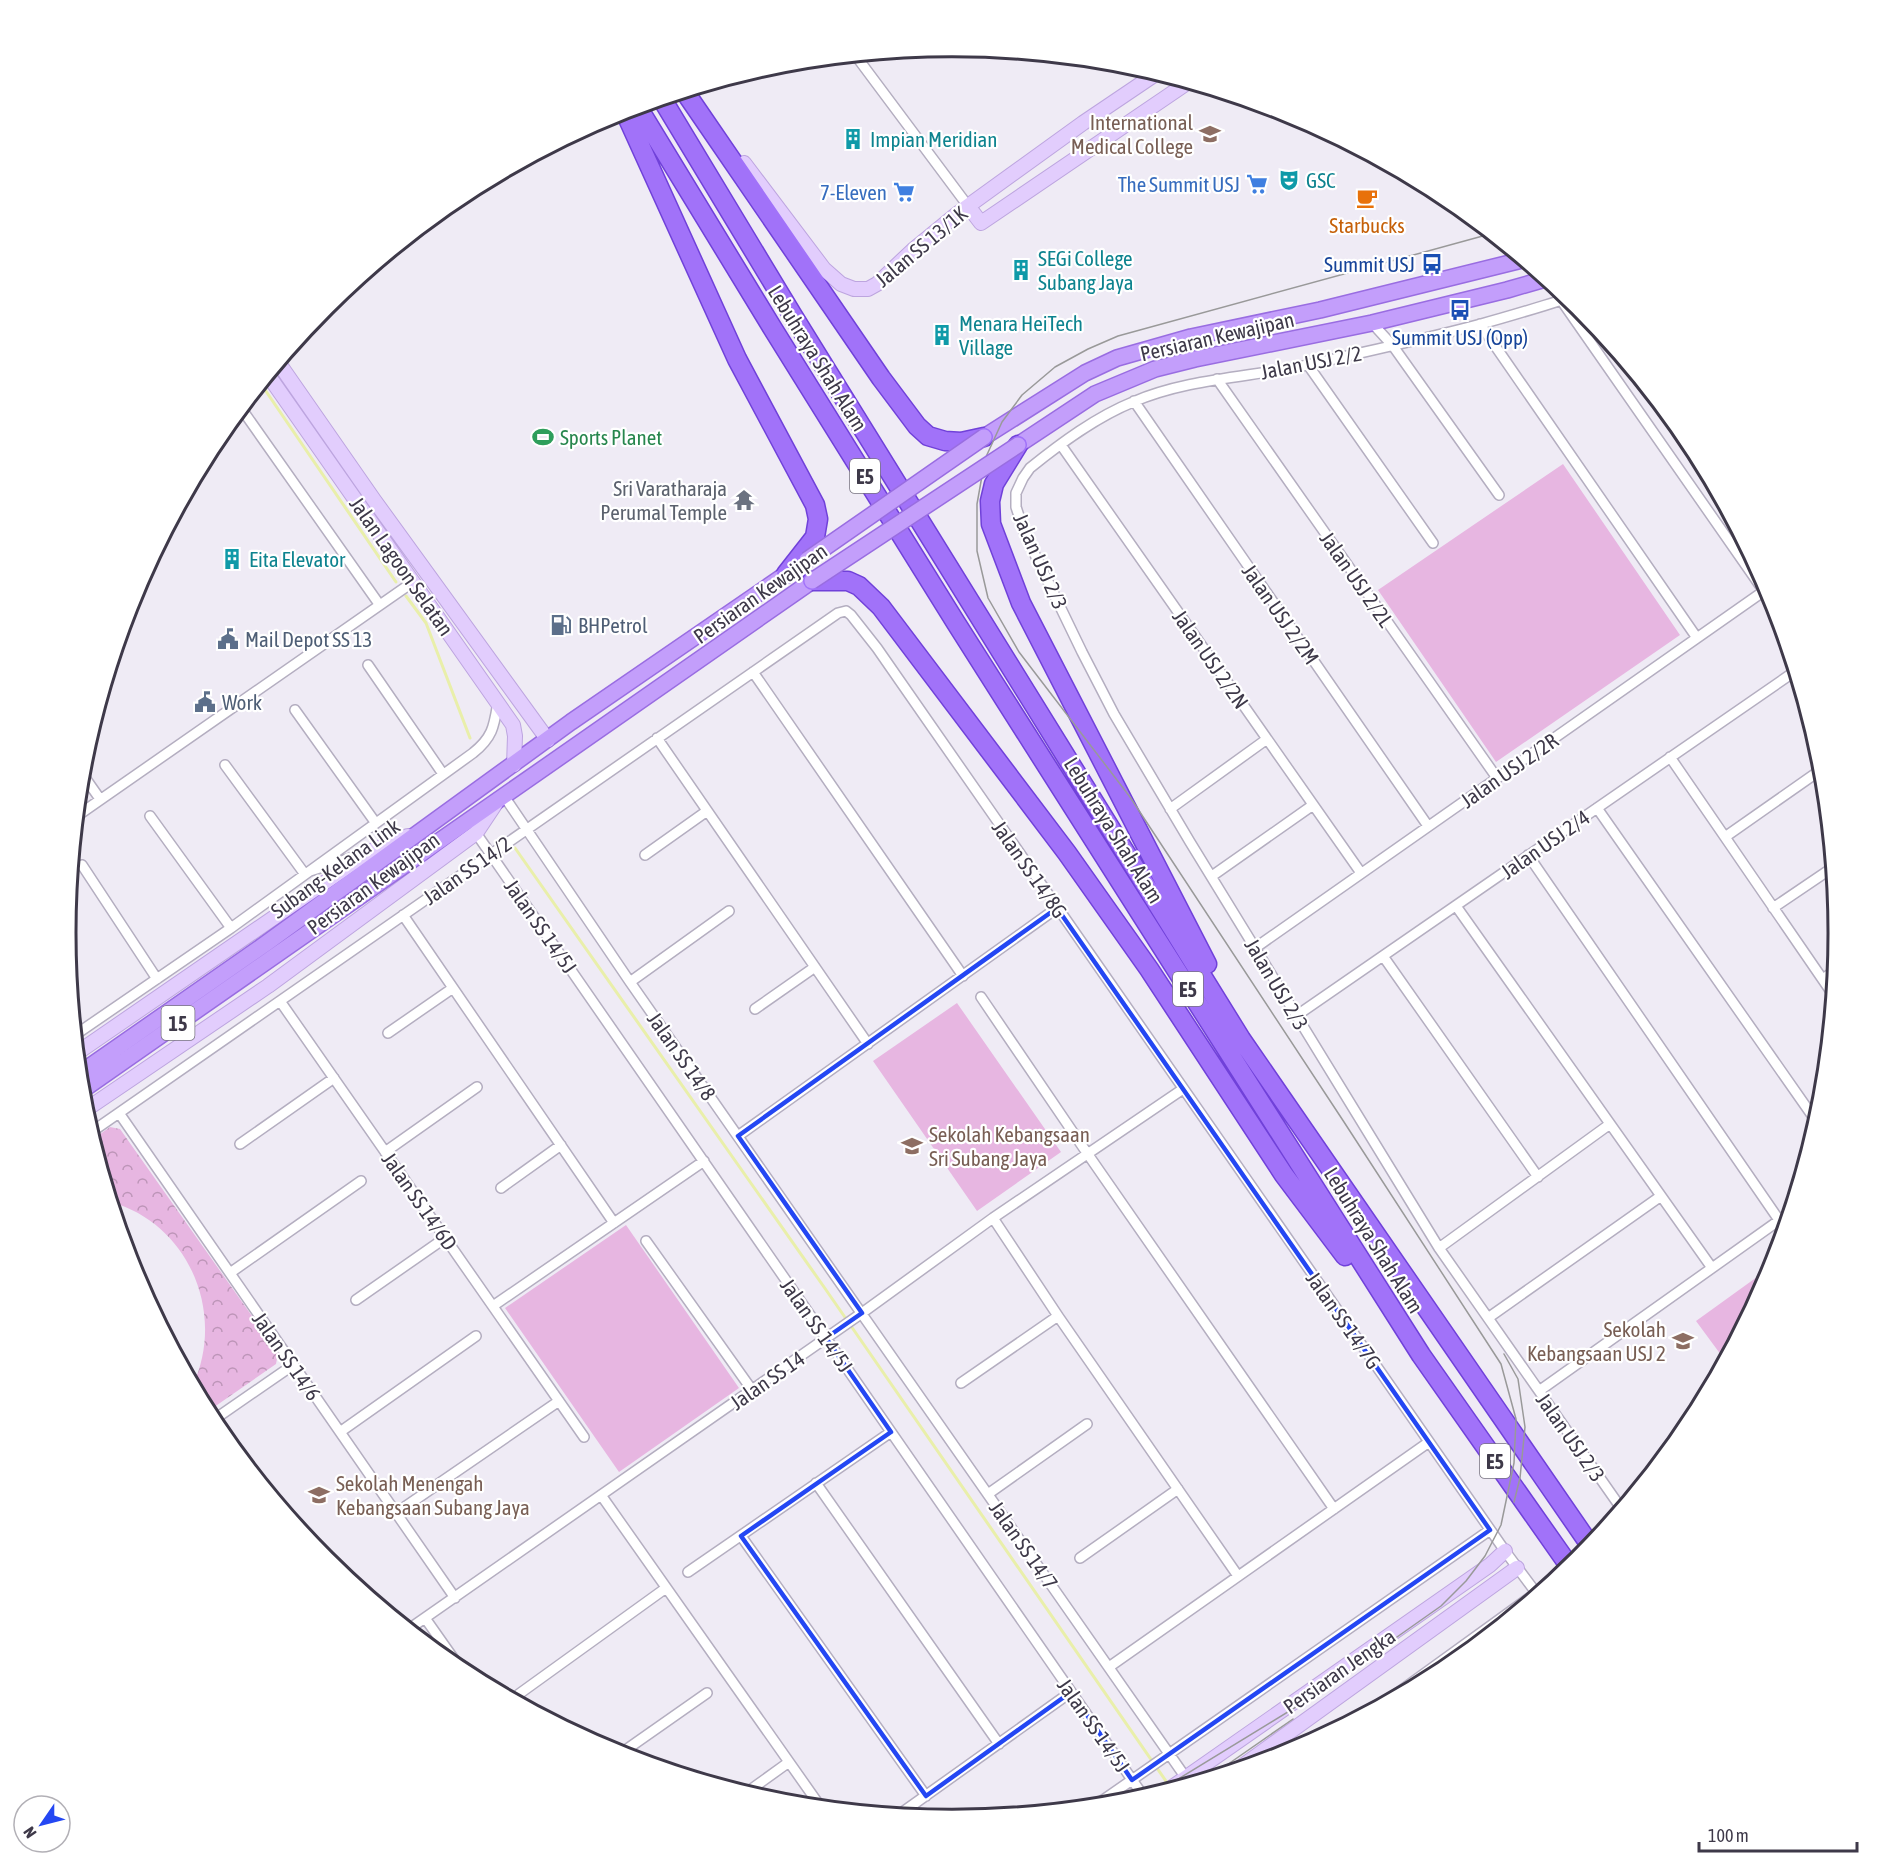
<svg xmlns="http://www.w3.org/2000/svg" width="1903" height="1866" font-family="'Asap Condensed',sans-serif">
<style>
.forest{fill:url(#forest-crowns)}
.green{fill:#e7b6e1}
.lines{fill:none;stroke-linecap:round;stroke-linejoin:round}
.stream{stroke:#e9efaa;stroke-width:3}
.street-casing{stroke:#b4aec0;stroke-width:12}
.secondary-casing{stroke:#bda5df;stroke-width:16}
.primary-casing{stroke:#996de1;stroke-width:18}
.highway-casing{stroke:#7041d9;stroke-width:21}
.street{stroke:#fff;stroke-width:9}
.secondary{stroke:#e2cdfd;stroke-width:14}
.primary{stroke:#c39efb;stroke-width:15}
.highway{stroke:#a172f9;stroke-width:18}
.tram{stroke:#999;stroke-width:1.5}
.primary-bridge-casing{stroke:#996de1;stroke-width:18;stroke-linecap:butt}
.primary-bridge{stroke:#c39efb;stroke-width:15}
.marked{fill:none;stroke:#2447f3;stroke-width:4.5;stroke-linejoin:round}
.labels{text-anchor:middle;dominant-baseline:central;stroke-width:4.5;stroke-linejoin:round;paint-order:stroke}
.shield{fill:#fff;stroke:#787480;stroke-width:1.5}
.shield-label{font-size:20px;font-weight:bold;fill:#3e3949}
.education-label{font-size:21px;fill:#785e54;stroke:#fff;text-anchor:end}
.culture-label{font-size:21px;fill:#0d838f;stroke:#fff;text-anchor:start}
.shop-label{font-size:21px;fill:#366cbe;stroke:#fff;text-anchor:end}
.food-label{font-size:21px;fill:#c56008;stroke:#fff}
.street-label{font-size:21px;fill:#3e3949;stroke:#fff}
.transit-label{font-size:21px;fill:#164399;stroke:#fff;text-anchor:end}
.leisure-label{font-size:21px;fill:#27864d;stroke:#fff;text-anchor:start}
.worship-label{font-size:21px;fill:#5b616d;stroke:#fff;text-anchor:end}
.service-label{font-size:21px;fill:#4e5e75;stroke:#fff;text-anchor:start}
.rim{fill:none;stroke:#3e3949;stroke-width:3}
</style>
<defs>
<pattern id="forest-crowns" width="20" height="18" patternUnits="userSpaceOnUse" patternTransform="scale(1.5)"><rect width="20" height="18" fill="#e7b6e1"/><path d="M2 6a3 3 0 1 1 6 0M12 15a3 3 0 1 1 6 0" fill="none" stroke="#bd95b8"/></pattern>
</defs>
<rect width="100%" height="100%" fill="#efebf5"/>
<path class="forest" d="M110,1127l10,2 158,224 -2,11 -69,48 -14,-27c33,-72 -4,-161 -82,-183l-19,-62z"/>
<path class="green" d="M1563,464l117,171 -184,127 -118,-172z
M957,1003l104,149 -84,59 -104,-150z
M626,1225l113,163 -120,84 -114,-164z
M1757,1277l7,8 -40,74 -28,-38z"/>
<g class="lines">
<path class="stream" d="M261,384l135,198
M406,596l20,27 44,115
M515,848l309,439 344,497"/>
<defs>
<path id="street" d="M856,56l112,150
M1569,298c-30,9 -58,18 -88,26 -56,15 -113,27 -169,40 -58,13 -124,14 -179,38 -37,15 -72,41 -103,66l-7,10 -7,15v14l9,27 57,118 32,62 76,128 249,406 182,260
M1561,300l214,307
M1372,323l21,23 106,149
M1480,324l217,314
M1308,365l125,178
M1217,379l280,399
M1134,401l294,425
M241,408l138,196
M1061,445l300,428
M368,665l75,109
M753,672l210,304
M295,710l80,112
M657,738l211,306
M1670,757l162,236
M225,765l79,108 53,-17
M81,772l19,27
M504,796l126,186 556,796
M1597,808l219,313
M1170,809l97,-70
M77,816l336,-234
M150,816l81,112
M476,833l668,964
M1725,837l97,-68
M645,855l62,-44
M1528,855l251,365
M82,865l75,114
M1212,876l101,-71
M1456,906l256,362
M1773,908l59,-40
M403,915l211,308
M1255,948l509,-357
M1383,956l155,221
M1823,979l11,-8
M630,982l99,-71
M981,997l106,156 247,356
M280,1001l304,436
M755,1009l60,-42
M1296,1016l498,-344
M388,1033l65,-45
M75,1035l156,-107 242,-175c20,-16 21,-27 25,-51
M119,1113l336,485
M90,1133l748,-520 8,-2 5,4 26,33 628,903 32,43
M738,1136l319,-228
M240,1144l94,-66
M385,1152l92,-65
M501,1188l60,-43
M993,1218l65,98 180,260
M646,1241l106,149
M1439,1248l171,-124
M133,1273c10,11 17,24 20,38
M230,1273l131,-92
M356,1300l89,-62
M493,1306l211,-145
M1488,1318l173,-122
M961,1383l97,-67
M1539,1391l249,-177
M212,1421l81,-56
M340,1432l136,-96
M816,1483l183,261
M988,1494l99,-70
M601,1495l219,311
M396,1513l163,-112
M741,1536l185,260
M1080,1558l98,-69
M688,1572l203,-140
M425,1618l38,54
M409,1629l453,-316 131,-95 190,-129
M1109,1667l320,-225
M519,1694l147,-106
M1385,1702l151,-109
M620,1754l87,-61
M746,1793l43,-31
M1096,1805l394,-275
M900,1814l171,-122"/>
<path id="secondary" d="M744,163l80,106 17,15 13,5h14l9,-5 36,-34 44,-36 126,-91 74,-50
M968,206l13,17 206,-140
M278,362l96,138 174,240
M268,375l245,350 2,11 -1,29
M77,1053l292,-201 39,-16
M84,1111l184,-125 208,-153 20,-30
M1241,1767l276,-199
M1171,1788l319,-223 15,-14"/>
<path id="primary" d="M984,437l101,-64 32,-15 74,-21 129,-27 202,-50
M1018,445l77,-51 60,-25 40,-10 177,-36 135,-33 38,-11
M79,1074l189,-132 303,-220 224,-154
M81,1091l731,-510"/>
<path id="highway" d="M685,92l196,286 36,48 11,10 17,5 16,1 23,-5
M662,99l131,217 448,723 349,506
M637,106l136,223 183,294 465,732 149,212
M624,110l113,249 78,146 3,14 -3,18 -29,37
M1018,445l-24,39 -4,17 1,23 30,79 186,361
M812,581h36l11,5 22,21 186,246 82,116 135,206 61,81"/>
</defs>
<use href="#street" class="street-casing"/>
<use href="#secondary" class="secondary-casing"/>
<use href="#primary" class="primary-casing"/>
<use href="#highway" class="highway-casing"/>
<use href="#street" class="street"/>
<use href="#secondary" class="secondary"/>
<use href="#primary" class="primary"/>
<use href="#highway" class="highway"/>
<path class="tram" d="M1504,1354l14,25 7,48 -5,51 -6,24
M1211,1776l82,-57
M1157,1792l152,-93 132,-93 25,-25 19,-25 16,-31 13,-62 2,-44 -15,-55 -157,-242 -214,-325 -111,-145 -31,-54 -11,-47v-47l8,-45 17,-37 20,-27 33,-28 33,-18 30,-13 372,-102"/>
<defs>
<path id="primary-bridge" d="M807,560l177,-123
M812,581l206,-136"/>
</defs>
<use href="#primary-bridge" class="primary-bridge-casing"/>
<use href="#primary-bridge" class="primary-bridge"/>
</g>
<path class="marked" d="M1057,908l433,622 -358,250 -61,-88 -145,104 -185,-260 150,-104 -65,-94 36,-25 -124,-177z"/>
<defs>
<symbol id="university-bare" viewBox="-9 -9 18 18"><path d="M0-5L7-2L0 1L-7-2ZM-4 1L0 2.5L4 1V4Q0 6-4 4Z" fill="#8d6e63" stroke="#fff" stroke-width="2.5" paint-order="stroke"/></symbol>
<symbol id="building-bare" viewBox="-9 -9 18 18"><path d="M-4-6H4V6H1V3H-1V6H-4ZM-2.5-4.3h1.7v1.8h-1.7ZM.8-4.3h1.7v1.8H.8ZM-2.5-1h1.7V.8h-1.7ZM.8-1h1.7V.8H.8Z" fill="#0f9aa8" stroke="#fff" stroke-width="2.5" paint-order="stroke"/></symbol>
<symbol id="theatre-bare" viewBox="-9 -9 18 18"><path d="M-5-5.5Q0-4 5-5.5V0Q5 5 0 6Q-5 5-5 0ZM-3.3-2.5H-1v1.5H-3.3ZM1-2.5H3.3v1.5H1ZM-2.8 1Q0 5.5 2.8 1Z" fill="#0f9aa8" stroke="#fff" stroke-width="2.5" paint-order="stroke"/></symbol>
<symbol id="supermarket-bare" viewBox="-9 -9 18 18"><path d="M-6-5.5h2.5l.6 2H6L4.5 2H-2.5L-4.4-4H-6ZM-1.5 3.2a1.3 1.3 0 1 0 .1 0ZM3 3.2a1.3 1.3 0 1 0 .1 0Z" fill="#3f7fe0" stroke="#fff" stroke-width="2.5" paint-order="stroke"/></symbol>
<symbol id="cafe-bare" viewBox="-9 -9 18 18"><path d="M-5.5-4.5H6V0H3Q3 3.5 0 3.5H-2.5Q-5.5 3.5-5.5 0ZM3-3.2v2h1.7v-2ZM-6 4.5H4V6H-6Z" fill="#e8710a" stroke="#fff" stroke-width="2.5" paint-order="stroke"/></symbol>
<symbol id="bus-bare" viewBox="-9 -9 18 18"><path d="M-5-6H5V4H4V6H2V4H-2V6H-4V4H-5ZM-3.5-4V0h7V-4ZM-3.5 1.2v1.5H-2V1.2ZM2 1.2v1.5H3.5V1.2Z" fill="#1a4fb4" stroke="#fff" stroke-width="2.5" paint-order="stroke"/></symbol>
<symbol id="stadium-bare" viewBox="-9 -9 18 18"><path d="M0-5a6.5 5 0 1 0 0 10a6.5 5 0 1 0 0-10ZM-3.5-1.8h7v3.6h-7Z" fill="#2e9e5b" stroke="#fff" stroke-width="2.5" paint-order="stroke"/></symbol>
<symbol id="temple-bare" viewBox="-9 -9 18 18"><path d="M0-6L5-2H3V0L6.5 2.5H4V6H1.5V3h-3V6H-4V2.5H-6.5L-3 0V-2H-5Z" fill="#6b7280" stroke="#fff" stroke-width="2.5" paint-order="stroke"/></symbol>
<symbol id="fuel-bare" viewBox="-9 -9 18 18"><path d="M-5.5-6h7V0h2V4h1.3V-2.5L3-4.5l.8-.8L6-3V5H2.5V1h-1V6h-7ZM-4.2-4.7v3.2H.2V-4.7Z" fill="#5c6f8a" stroke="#fff" stroke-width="2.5" paint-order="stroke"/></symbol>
<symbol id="civic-bare" viewBox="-9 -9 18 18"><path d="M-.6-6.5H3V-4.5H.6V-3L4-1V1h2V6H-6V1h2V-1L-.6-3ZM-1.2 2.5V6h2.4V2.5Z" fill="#5c6f8a" stroke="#fff" stroke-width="2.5" paint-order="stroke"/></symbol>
<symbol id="school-bare" viewBox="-9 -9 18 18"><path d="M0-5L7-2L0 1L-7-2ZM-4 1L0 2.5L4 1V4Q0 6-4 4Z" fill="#8d6e63" stroke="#fff" stroke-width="2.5" paint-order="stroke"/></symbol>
</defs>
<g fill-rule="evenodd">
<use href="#university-bare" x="1195" y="119" width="30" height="30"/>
<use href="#building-bare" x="838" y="124" width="30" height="30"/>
<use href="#theatre-bare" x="1274" y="165" width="30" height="30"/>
<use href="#supermarket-bare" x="1242" y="169" width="30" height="30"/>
<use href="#supermarket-bare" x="889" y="177" width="30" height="30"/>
<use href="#cafe-bare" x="1352" y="183" width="30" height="30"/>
<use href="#bus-bare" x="1417" y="249" width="30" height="30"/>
<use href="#building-bare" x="1006" y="255" width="30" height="30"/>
<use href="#bus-bare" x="1445" y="295" width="30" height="30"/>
<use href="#building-bare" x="927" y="320" width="30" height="30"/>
<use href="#stadium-bare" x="528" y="422" width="30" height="30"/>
<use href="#temple-bare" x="729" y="485" width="30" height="30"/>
<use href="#building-bare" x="217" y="544" width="30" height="30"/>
<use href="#fuel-bare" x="546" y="610" width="30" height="30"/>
<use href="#civic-bare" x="213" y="624" width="30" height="30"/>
<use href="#civic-bare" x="190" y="687" width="30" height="30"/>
<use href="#school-bare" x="897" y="1131" width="30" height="30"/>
<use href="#school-bare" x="1668" y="1326" width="30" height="30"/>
<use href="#school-bare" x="304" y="1480" width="30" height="30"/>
</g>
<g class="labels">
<g class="shield">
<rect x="850" y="459" width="30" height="34" rx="4.5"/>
<rect x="1173" y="972" width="30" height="34" rx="4.5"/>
<rect x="161.5" y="1006" width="33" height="34" rx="4.5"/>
<rect x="1480" y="1444" width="30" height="34" rx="4.5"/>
</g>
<g class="shield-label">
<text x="865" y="476">E5</text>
<text x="1188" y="989">E5</text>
<text x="178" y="1023">15</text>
<text x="1495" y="1461">E5</text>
</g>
<g class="education-label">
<text x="1193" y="122">International<tspan x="1193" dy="24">Medical College</tspan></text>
<text x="929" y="1134" text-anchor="start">Sekolah Kebangsaan<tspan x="929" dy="24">Sri Subang Jaya</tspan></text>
<text x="1666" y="1329">Sekolah<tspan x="1666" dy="24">Kebangsaan USJ 2</tspan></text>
<text x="336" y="1483" text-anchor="start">Sekolah Menengah<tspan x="336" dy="24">Kebangsaan Subang Jaya</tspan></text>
</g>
<g class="culture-label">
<text x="870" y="139">Impian Meridian</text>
<text x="1306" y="180">GSC</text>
<text x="1038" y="258">SEGi College<tspan x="1038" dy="24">Subang Jaya</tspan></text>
<text x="959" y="323">Menara HeiTech<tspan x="959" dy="24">Village</tspan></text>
<text x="249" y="559">Eita Elevator</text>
</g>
<g class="shop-label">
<text x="1240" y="184">The Summit USJ</text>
<text x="887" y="192">7-Eleven</text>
</g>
<g class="food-label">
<text x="1367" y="225">Starbucks</text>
</g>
<g class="street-label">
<text transform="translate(921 246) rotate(-40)">Jalan SS 13/1K</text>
<text transform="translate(1217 336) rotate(-13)">Persiaran Kewajipan</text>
<text transform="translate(818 358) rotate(58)">Lebuhraya Shah Alam</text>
<text transform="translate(1311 362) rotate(-11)">Jalan USJ 2/2</text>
<text transform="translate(1041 561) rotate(66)">Jalan USJ 2/3</text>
<text transform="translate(402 566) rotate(55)">Jalan Lagoon Selatan</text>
<text transform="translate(1357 579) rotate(55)">Jalan USJ 2/2L</text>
<text transform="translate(760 593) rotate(-35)">Persiaran Kewajipan</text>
<text transform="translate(1281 614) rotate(55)">Jalan USJ 2/2M</text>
<text transform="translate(1211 659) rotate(55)">Jalan USJ 2/2N</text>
<text transform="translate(1509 770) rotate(-35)">Jalan USJ 2/2R</text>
<text transform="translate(1114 830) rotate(58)">Lebuhraya Shah Alam</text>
<text transform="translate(1545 844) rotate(-35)">Jalan USJ 2/4</text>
<text transform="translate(335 868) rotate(-36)">Subang-Kelana Link</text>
<text transform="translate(1030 869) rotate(55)">Jalan SS 14/8G</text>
<text transform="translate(467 870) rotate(-35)">Jalan SS 14/2</text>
<text transform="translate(373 883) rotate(-36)">Persiaran Kewajipan</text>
<text transform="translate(541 926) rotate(55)">Jalan SS 14/5J</text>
<text transform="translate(1277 984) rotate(59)">Jalan USJ 2/3</text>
<text transform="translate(682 1056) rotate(55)">Jalan SS 14/8</text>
<text transform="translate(420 1201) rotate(55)">Jalan SS 14/6D</text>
<text transform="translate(1374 1240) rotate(58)">Lebuhraya Shah Alam</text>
<text transform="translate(1344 1320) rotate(55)">Jalan SS 14/7G</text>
<text transform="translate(817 1325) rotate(55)">Jalan SS 14/5J</text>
<text transform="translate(287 1356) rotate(55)">Jalan SS 14/6</text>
<text transform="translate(767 1380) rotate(-35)">Jalan SS 14</text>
<text transform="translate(1571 1437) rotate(55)">Jalan USJ 2/3</text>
<text transform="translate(1024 1545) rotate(55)">Jalan SS 14/7</text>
<text transform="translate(1339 1671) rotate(-35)">Persiaran Jengka</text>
<text transform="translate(1094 1725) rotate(55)">Jalan SS 14/5J</text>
</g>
<g class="transit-label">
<text x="1415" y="264">Summit USJ</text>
<text x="1460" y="337" text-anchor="middle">Summit USJ (Opp)</text>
</g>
<g class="leisure-label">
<text x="560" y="437">Sports Planet</text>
</g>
<g class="worship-label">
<text x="727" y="488">Sri Varatharaja<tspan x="727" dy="24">Perumal Temple</tspan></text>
</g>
<g class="service-label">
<text x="578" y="625">BHPetrol</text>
<text x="245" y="639">Mail Depot SS 13</text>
<text x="222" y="702">Work</text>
</g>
</g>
<path d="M0 0H1903V1866H0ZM76 933a876 876 0 1 1 1752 0a876 876 0 1 1-1752 0Z" fill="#fff" fill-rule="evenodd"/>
<path class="rim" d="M76 933a876 876 0 1 1 1752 0a876 876 0 1 1-1752 0Z"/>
<g transform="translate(42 1824) rotate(235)"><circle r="28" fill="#ffffff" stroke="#b2b0b6" stroke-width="1.5"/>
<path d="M0-4.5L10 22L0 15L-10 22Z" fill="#2447f3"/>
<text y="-9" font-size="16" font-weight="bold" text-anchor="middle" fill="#3e3949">N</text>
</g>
<path d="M1699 1842v9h158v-9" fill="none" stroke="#3e3949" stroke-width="3"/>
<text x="1708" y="1842" font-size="18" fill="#3e3949" stroke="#ffffff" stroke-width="4.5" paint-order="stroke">100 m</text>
</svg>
